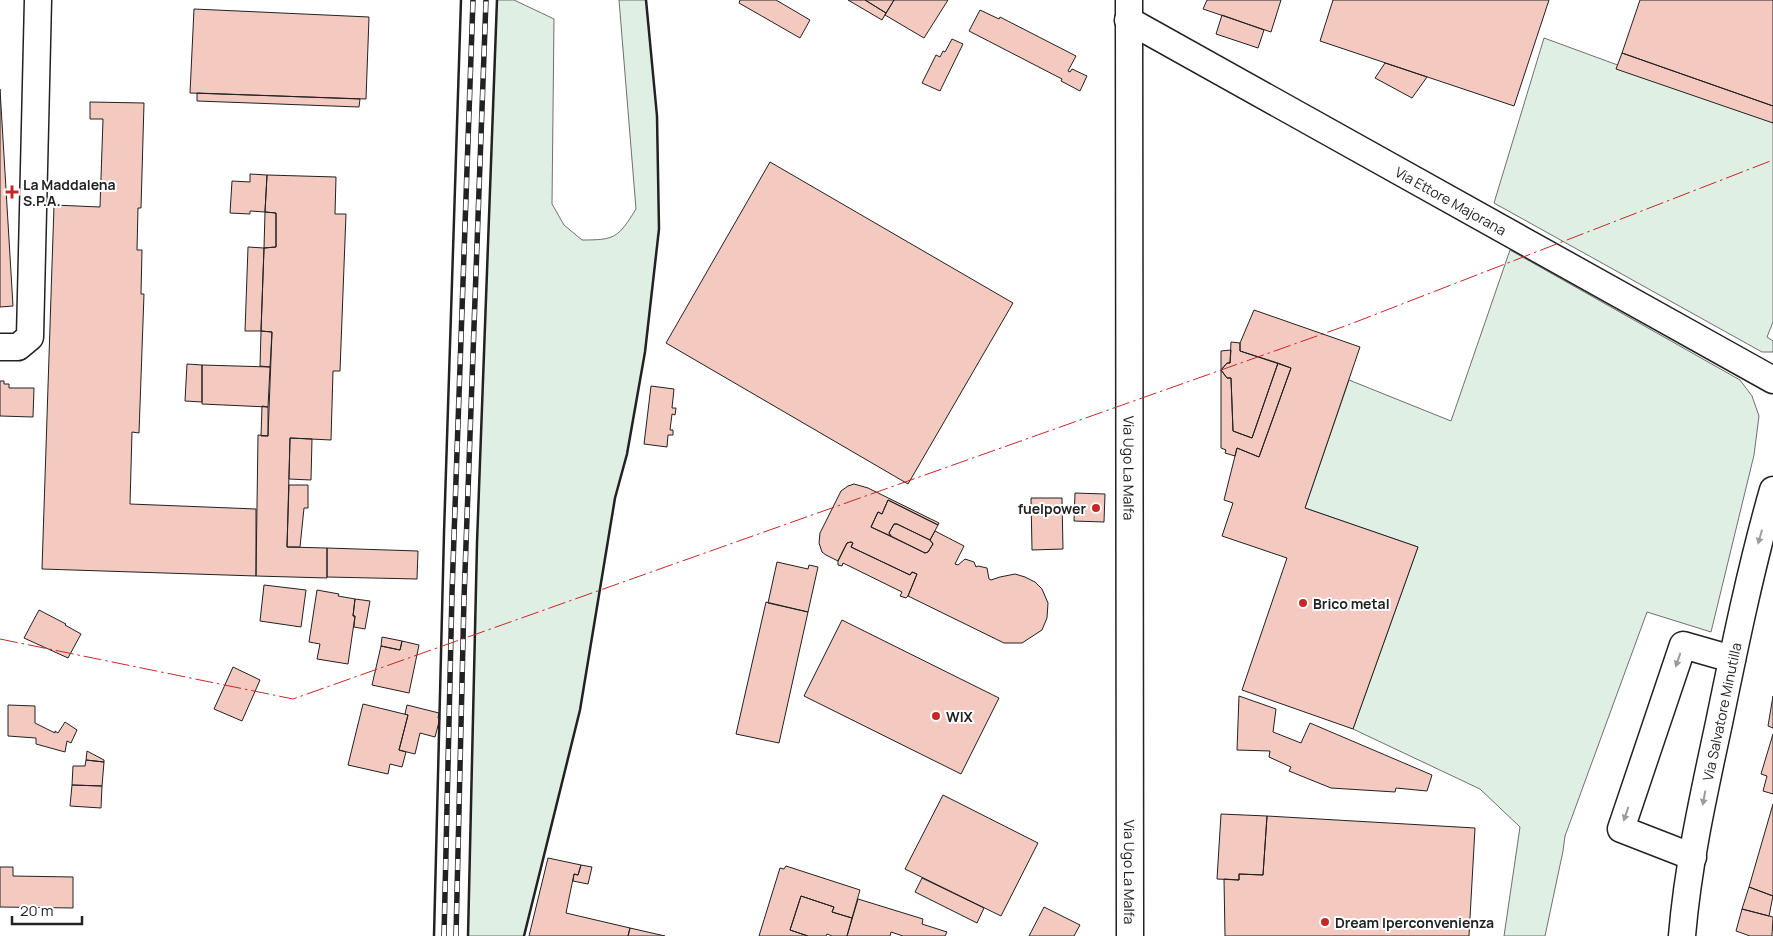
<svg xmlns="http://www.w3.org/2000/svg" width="1773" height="936" font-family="Manrope,sans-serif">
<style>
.green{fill:#e0efe3;stroke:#6f6f6f}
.building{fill:#f3c9c0;stroke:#222}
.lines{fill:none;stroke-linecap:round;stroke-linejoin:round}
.minor-casing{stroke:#222;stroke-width:29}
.minor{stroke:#fff;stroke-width:26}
.rail-casing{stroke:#222;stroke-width:5.5}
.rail{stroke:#fff;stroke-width:4;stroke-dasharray:11;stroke-linecap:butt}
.wall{stroke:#222;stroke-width:2.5}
.power{stroke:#c62828;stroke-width:1;stroke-dasharray:18 4 2.5 4;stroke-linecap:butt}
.oneway{fill:#9c9c9c}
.poi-dot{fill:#c62828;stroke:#fff;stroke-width:2}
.labels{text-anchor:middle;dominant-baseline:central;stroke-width:4;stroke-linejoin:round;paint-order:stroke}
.poi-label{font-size:14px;font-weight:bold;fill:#222;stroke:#fff;text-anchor:start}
.street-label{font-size:14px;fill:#222;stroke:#fff}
</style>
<rect width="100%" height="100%" fill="#fff"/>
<path class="green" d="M497,0h17l40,19 -2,185 12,21 18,15c33,0 36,-2 54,-31l-17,-209h27l11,116 2,113 -14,122 -18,103 -12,44 -35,212 -56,226h-56l9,-393z
M1544,38l229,84v200l-6,15 6,4v11h-11l-268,-149z
M1510,250l230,130 12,16 7,20 -5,39 -43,177 -64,-20 -82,224 -2,15 -18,85h-41l16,-109 -40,-38 -127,-60 65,-182 -113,-39 44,-128 102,41z"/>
<path class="building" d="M740,0h36l34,20 -10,18 -61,-35z
M848,0h17l21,13 -4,7z
M865,0h29l-8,13z
M894,0h54l-24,38 -39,-23z
M1207,0h74l-10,32 -68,-23z
M1333,0h216l-35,106 -194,-65z
M1640,0h133v106l-151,-53z
M194,9l175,8 -3,82 -176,-6z
M980,10l19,9 1,-2 76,39 -8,15 2,1 2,-3 15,7 -7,15 -19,-10 1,-2 -93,-48z
M1222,15l42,15 -6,18 -42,-14z
M952,39l11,5 -23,47 -18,-8 14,-28 4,2 3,-6 2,1z
M1622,53l151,53v17l-157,-54z
M1385,63l42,14 -15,21 -37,-20z
M0,89l13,217 -13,1z
M197,93l163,6 -1,8 -162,-6z
M90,102l54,1 -3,105h-3l-1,42h5l-1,44h3l-5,139 -7,-1 -2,72 126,5v67l-214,-7 12,-364 46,2 3,-88h-13z
M770,162l243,141 -105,181 -242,-141z
M250,174l17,1 -2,37 -15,-1v3l-20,-1 2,-32 18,1z
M267,175l69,2 -1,37h11l-6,157h-7l-2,69 -41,-2 -3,109 40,1v30l-71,-2 2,-141 10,1 4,-104 -11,-1 3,-83 12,-1v-34l-11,-1z
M265,212l11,1v34l-12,1z
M248,247l16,1 -3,83h-16z
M1254,310l106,37 -55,161 113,39 -65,182 -111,-39 45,-132 -65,-22 11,-33 -9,-3 13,-52 22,9 32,-89 -51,-17v-8z
M261,331l11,1 -2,35 -10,-1z
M1231,342l9,1v8l38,12 -26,75 -19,-7 -2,-53h-4l-6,-8 6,-7h3z
M1231,350l-1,13h-3l-6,7 6,8h4l2,53 19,7 26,-75 13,5 -32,89 -22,-9 -2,8 -10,-3 1,-3 -5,-2v-97z
M187,364l15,1v37l-17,-1z
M202,365l68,2 -2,40 -66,-3z
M0,381h4v3h5v4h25l-1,29 -33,-1z
M651,386l23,3 -2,19h4l-1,7 -3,-1 -2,16h3v5h-5l-1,12 -23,-3z
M262,406l6,1v29h-7z
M290,438l22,1 -1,41 -22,-1z
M854,484l14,4 71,35 -1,2 -50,-25 -6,14 -4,-2 -7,15 54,26 3,-1 5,-8 -3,-4 5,-9 29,15 -9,18 3,1 7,-6 9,3 2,5 2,-1 9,2 2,11 2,1 9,-3 15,-3 10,3 10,5 7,7 6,14 -1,15 -5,12 -20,13h-18l-96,-47 9,-22 -5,-2 -2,3 -59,-28 2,-4 -2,-1 -4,1 -9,18 -12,-6 -4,-3 -3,-9 1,-10 21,-42 7,-5z
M289,485h19v23h-4l-4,39h-13z
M1075,493l30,1 -1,28 -30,-1z
M1031,498h31l1,51 -31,1z
M888,500l50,25 -8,15 -33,-16h-3l-5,9 2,3 -20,-9 7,-15 4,2z
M894,524h3l33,16 3,4 -5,8 -3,1 -34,-17 -2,-3z
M851,542l2,1 -2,4 59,28 2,-3 5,2 -9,22 -2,2 -6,-2 2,-4 -59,-29 -1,3 -4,-1v-4l9,-18z
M327,548l91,3 -1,28 -90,-2z
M777,562l31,7 1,-4 9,2 -10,45 -40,-9z
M264,585l42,5 -5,37 -41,-6z
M317,590l22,4 -1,2 17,3 -2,17h2l-7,48 -31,-5 3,-15 -11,-2z
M355,599l15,2 -5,28 -11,-2 1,-11h-2z
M766,602l42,10 -29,131 -43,-9z
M39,610l27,14 -1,1 16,9 -13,24 -44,-20z
M842,620l157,78 -38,76 -157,-78z
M382,637l20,4 -2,9 -19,-4z
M402,641l17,4 -10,48 -37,-8 9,-39 19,4z
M233,667l27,13 -18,41 -28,-12z
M1239,696l37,13 -3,23 28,11 9,-20 122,52 -5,16 -31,-3 -1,4 -64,-4 -42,-17 2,-4 -22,-10 1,-6 -33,-1z
M1773,696v32l-5,-2z
M363,704l45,11 -9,35 7,2 -4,15 -12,-3 -2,10 -40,-9z
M8,705l27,1v17l20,10v-2l3,2 7,-11 12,8 -6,13 -4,-2 -2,11 -29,-8v-6l-28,-2z
M407,705l32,8 -1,5h2l-5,19 -15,-4 -5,21 -16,-4 9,-35 -3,-1z
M1773,734v60l-10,-3 4,-15 -6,-2z
M87,751l17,9v2l-18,-2z
M86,760l18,2 -2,24 -30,-1 1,-19h12z
M72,785l30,1 -1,22 -31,-2z
M943,795l95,48 -37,73 -96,-47z
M1773,804v92l-24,-9z
M1221,814l46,2 -4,59 -24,-1v6l-22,-1z
M1267,816l208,12 -6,108h-244l-1,-57 15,1v-6l24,1z
M548,858l33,7 -3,10 -4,-1 -8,39 64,15 -2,8h-99z
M581,865l11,2 -4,17 -15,-3 1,-7 4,1z
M786,866l74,24 -8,28 -20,-6 2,-5 -33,-11 -11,34 18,6h-49l21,-68 4,1z
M0,867h13v9l60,1v31l-73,-1z
M922,878l62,30 -7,15 -62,-31z
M1749,887l24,9 -4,20 -27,-7z
M801,896l33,11 -2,5 20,6 -5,18h-15l-5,-2 -1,2h-18l-18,-6z
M858,899l65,20 -1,5 25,8 -2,4h-42l-12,-4 -1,4h-43z
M1044,907l36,18 -6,11h-45z
M1742,909l31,8 -1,19h-22l-14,-5z
M630,928l35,8h-37z"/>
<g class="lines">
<defs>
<g id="minor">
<path id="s1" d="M1129,0l1,936"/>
<path id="s2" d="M1128,20l645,360"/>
<path d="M0,347h18l12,-10 8,-337"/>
<path d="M1693,857l-72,-28 62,-184 49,14"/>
<path id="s3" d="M1682,936c6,-72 22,-143 37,-213 16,-78 32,-156 54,-233"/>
</g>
</defs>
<use href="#minor" class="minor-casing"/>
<use href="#minor" class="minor"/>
<defs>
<path id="rail" d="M444,936l8,-343 21,-593
M456,936l8,-337 22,-599"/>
</defs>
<use href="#rail" class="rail-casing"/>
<use href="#rail" class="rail"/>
<path class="wall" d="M434,936l10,-403 17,-533
M468,936l9,-393 20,-543
M524,936l56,-226 35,-212 12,-44 18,-102 14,-123 -2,-113 -11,-116"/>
<path class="power" d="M0,639l293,60 1055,-374 425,-165"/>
</g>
<defs><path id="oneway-solid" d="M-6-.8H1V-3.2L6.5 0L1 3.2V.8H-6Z" transform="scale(1.25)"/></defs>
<g class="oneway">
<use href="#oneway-solid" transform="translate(1760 537) rotate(106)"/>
<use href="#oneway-solid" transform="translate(1678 660) rotate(109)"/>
<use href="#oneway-solid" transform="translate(1704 798) rotate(100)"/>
<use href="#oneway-solid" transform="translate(1626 814) rotate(109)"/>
</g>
<g class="poi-dot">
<path d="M9.5 184.5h5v5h5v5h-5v5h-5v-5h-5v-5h5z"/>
<circle cx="1096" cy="508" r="5"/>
<circle cx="1303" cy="603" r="5"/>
<circle cx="936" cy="716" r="5"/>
<circle cx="1325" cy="922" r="5"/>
</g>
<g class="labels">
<g class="poi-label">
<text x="23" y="184">La Maddalena<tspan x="23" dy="16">S.P.A.</tspan></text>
<text x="1086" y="508" text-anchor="end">fuelpower</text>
<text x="1313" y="603">Brico metal</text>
<text x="946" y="716">WIX</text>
<text x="1335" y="922">Dream Iperconvenienza</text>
</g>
<g class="street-label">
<text stroke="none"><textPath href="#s2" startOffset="370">Via Ettore Majorana</textPath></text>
<text stroke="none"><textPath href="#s1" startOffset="468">Via Ugo La Malfa</textPath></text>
<text stroke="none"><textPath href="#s3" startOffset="228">Via Salvatore Minutilla</textPath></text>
<text stroke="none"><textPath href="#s1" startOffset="872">Via Ugo La Malfa</textPath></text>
</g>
</g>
<path d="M12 916v8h70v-8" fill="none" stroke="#222222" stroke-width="2.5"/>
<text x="20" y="916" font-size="15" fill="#222222" stroke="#ffffff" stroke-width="4" paint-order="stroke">20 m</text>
</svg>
